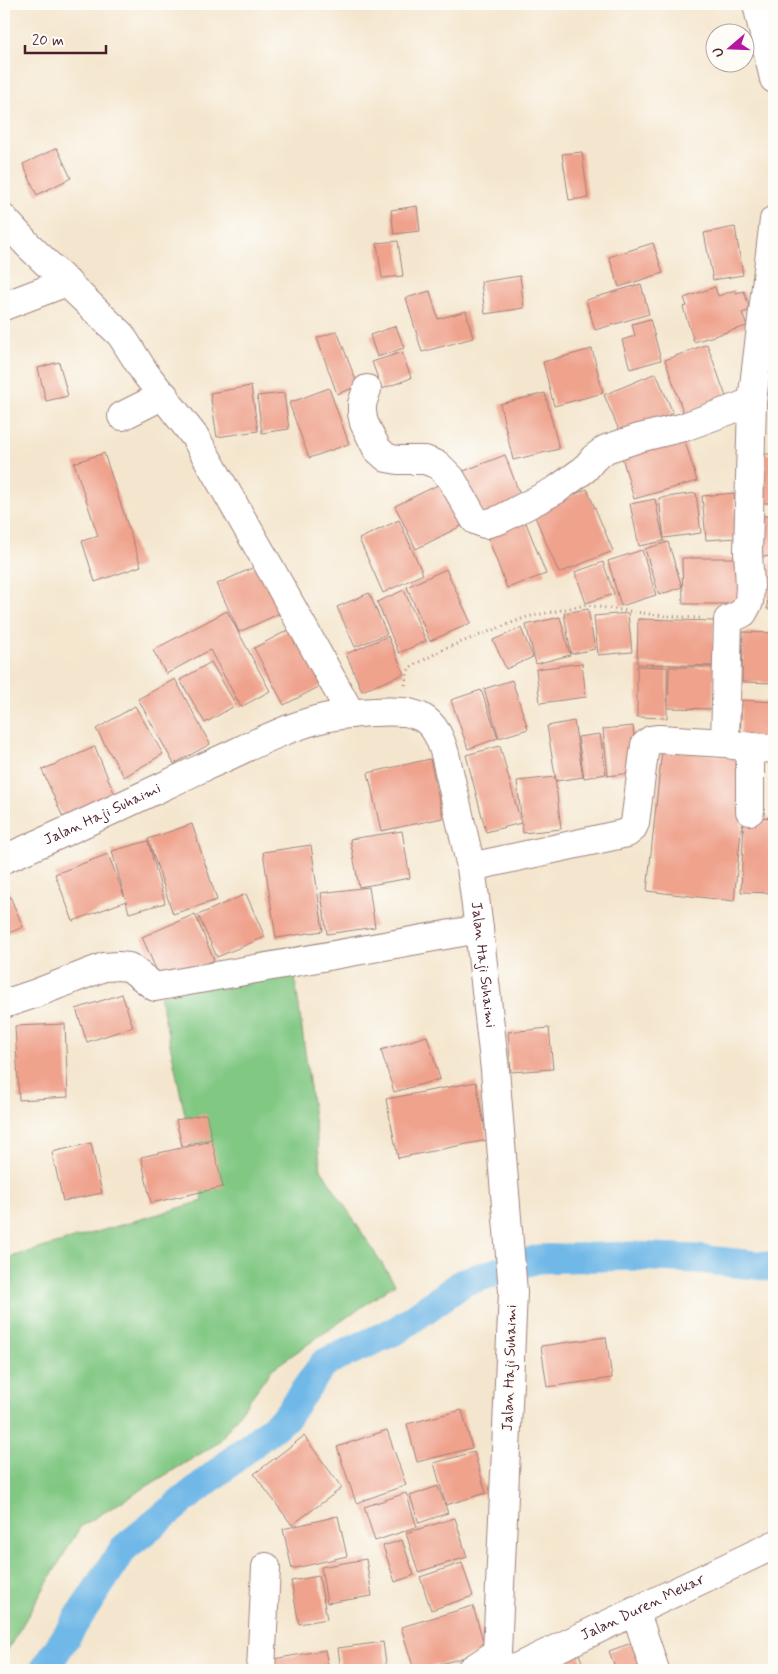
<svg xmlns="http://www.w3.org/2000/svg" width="778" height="1674" font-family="Mynerve,sans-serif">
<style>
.green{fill:#81c883;stroke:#667457}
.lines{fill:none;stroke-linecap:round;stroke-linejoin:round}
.canal{stroke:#6fb8e7;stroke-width:29}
.building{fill:#efa28c}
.minor-casing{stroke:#9f827c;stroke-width:30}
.path{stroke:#9f827c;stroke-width:3;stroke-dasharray:1 4;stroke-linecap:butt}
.minor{stroke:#fff;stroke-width:28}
.labels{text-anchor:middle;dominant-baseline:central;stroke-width:4;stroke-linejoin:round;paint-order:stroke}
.street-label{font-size:15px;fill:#4a1f2b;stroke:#fdfcf7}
</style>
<rect width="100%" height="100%" fill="#fdfcf7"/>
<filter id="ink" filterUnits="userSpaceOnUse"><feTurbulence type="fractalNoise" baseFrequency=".02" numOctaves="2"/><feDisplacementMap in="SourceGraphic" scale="10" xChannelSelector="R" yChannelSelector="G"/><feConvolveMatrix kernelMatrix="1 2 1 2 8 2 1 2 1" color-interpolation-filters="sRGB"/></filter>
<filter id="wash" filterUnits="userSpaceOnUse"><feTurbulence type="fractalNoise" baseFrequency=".0096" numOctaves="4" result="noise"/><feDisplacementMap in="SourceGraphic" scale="20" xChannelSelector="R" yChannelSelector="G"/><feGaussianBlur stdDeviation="1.12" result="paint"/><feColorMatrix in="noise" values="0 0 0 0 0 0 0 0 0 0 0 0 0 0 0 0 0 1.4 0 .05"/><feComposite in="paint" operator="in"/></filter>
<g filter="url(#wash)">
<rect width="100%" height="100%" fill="#f4e6ce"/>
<path class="green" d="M292,956l29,213 74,115 -123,85 -54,74 -138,84 -76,129v-397l199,-58 -43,-205z"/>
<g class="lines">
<path class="canal" d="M44,1670l80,-122 161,-130 39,-55 73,-33 67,-48 74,-23 95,-3 64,3 77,8"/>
</g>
<g id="blocks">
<path class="building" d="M57,148l14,30 -34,17 -14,-31z
M582,152l6,46 -19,2 -7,-46z
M417,206l3,25 -26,3 -3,-24z
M735,227l8,48 -30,5 -9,-47z
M398,241l5,35 -21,2 -5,-35z
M653,243l10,30 -44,14 -10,-30z
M520,276l4,32 -39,6 -4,-32z
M641,284l8,30 -54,16 -9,-30z
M715,287l3,9 17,-6 1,3 8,-2 6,19 -8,3 5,13 -53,16 -11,-35 4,-1 -3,-8z
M430,291l8,28 28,-8 7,27 -51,14 -16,-54z
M650,319l11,41 -31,9 -8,-29 13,-4 -3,-12z
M396,326l8,22 -27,9 -7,-22z
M337,331l21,55 -21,8 -20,-56z
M707,344l22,61 -43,15 -21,-60z
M592,349l11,44 -49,13 -11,-44z
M402,352l9,26 -29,11 -10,-27z
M59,362l9,34 -22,5 -8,-33z
M656,373l17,40 -52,22 -17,-40z
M251,386l7,45 -41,6 -7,-44z
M329,388l20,56 -40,14 -20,-55z
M284,393l5,36 -27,4 -5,-37z
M545,393l14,56 -46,11 -13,-56z
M684,438l13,43 -63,18 -12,-42z
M104,453l37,113 -46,16 -13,-41 16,-5 -24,-73z
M761,454h13v49h-12z
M505,455l18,48 -36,14 -31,-43z
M448,480l21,42 -53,27 -21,-43z
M587,489l26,62 -54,22 -26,-61z
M696,493l5,40 -37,5 -5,-40z
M734,493l3,45 -31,2 -4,-44z
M655,499l9,42 -25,5 -9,-42z
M523,515l23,59 -39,14 -22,-58z
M762,516h12v41l-13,-1z
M399,520l24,54 -40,19 -24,-54z
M668,542l14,45 -23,8 -14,-46z
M642,550l14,45 -35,11 -13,-45z
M682,558h58v46h-57z
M770,560h4v49h-7z
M603,562l11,32 -28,9 -11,-31z
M261,564l22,48 -44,20 -22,-48z
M446,569l25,54 -41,18 -23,-54z
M404,590l22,51 -27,12 -22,-51z
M369,593l18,41 -32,13 -18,-40z
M588,609l7,40 -24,5 -7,-41z
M227,611l43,80 -29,16 -31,-57 -44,24 -13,-24z
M628,613l4,39 -34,3 -4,-39z
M560,617l10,38 -34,9 -10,-39z
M638,619l76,2 -1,45 -76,-2z
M298,625l30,57 -44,23 -30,-57z
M521,628l12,29 -27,12 -13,-29z
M743,632l31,1v50l-32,-1z
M388,636l16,38 -42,17 -16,-37z
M211,662l25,43 -31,18 -25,-43z
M582,663l4,34 -46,6 -4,-34z
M637,666l30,1v51l-30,-1z
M669,667h45l-1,42 -45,-1z
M175,679l35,65 -36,20 -36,-65z
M512,680l16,49 -29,9 -15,-49z
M481,690l17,48 -30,11 -17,-49z
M742,700l32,2v37l-34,-1z
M135,706l28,48 -39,23 -28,-48z
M574,721l9,56 -27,4 -9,-55z
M633,726l5,46 -30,4 -5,-47z
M600,734l6,40 -22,4 -6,-41z
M500,746l21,77 -35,9 -20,-77z
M95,747l23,55 -52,22 -24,-54z
M662,749l86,10 -14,142 -87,-10z
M430,759l13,59 -62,13 -13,-58z
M555,777l6,52 -38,4 -6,-52z
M744,816l30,2v75l-33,-1z
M192,824l25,76 -44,14 -25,-75z
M402,831l8,47 -51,9 -9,-48z
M148,841l17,62 -36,10 -3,-12 -53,20 -18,-47 53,-20 17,44 -13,-47z
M311,845l12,86 -47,7 -13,-86z
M4,882l19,45 -19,8z
M369,887l6,40 -48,7 -6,-41z
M246,894l19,43 -48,20 -19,-42z
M195,914l19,46 -52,23 -20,-46z
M122,994l11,33 -46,15 -11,-33z
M65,1024l3,73 -49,3 -4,-74z
M549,1028l4,41 -42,3 -3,-40z
M4,1036l4,21 -4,1z
M427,1036l13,43 -46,13 -13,-42z
M476,1082l11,58 -89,18 -12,-59z
M206,1114l6,25 -30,7 -6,-26z
M212,1141l11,46 -72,16 -10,-46z
M91,1143l11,50 -39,8 -11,-49z
M606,1337l6,41 -65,9 -6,-41z
M462,1410l10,38 -55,14 -10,-38z
M387,1430l19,55 -50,18 -19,-56z
M304,1436l38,52 -50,37 -38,-51z
M474,1452l12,41 -40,12 -12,-42z
M438,1486l10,27 -29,10 -9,-27z
M406,1493l11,34 -42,14 -11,-34z
M338,1516l9,40 -55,13 -9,-40z
M455,1518l12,39 -49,15 -12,-39z
M402,1540l12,35 -19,7 -12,-36z
M366,1559l6,37 -45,7 -6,-36z
M462,1563l11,33 -42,14 -11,-33z
M319,1576l8,43 -28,5 -8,-43z
M473,1606l13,45 -66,19h-6l-13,-43z
M637,1641l11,29h-32l-7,-19z
M383,1642l4,28h-46l-3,-22z
M325,1650l4,20h-53l-2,-11z
M579,1654l6,16h-25l-3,-7z"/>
</g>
</g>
<g filter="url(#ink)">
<use href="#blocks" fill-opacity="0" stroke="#9f827c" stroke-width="1"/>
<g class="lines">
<defs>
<g id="minor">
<path d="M757,4l17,75"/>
<path d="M4,219l24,26 93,90 24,38 50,64 74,129 82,148"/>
<path d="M4,306l63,-24"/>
<path d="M367,389l-5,15v9l2,10 13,26 10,9 11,2h27l13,5 13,13 24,42 10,4 14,-4 57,-30 29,-21 9,-11 12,-9 33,-11 45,-11 68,-25"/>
<path d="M122,416l42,-21"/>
<path d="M733,745l41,4"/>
<path d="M750,811v-63"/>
<path id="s1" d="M4,859c68,-29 134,-61 200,-92 37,-16 73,-36 112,-47 21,-6 65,-10 87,-8 6,0 13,3 18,5 14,7 20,23 24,37l26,113 8,62 16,141 18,222 -16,361 2,17"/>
<path d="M471,867l156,-34 5,-4 3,-6 10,-78 6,-5 8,-1 66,4 3,-123 15,-7 6,-11 1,-16 -2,-34 4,-150 22,-182"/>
<path d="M4,1004l30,-10 70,-27 14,-1 11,1 26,20 324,-58"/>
<path d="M635,1610l20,60"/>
<path d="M261,1670l5,-103"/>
<path d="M471,1670l26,-17"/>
<path id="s2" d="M512,1670l262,-125"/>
</g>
</defs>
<use href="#minor" class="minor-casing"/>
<path class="path" d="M405,685l4,-17 37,-20 81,-31 58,-12 79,11 36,2"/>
<use href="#minor" class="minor"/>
</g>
</g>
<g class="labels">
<g class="street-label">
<text stroke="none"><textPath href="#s1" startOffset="108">Jalan Haji Suhaimi</textPath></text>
<text stroke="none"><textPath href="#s1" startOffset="708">Jalan Haji Suhaimi</textPath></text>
<text transform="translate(510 1368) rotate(-88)">Jalan Haji Suhaimi</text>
<text stroke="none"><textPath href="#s2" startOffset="145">Jalan Duren Mekar</textPath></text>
</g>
</g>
<rect width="778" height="1674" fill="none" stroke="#fdfcf7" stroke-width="20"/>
<g transform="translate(730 48) rotate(251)"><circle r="24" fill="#fdfcf7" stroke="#b5a4a5"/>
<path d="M0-4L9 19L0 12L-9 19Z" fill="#b5179e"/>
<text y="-8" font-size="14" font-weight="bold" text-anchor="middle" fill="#4a1f2b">U</text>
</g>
<path d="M25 45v8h81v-8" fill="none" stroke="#4a1f2b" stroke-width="2.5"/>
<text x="32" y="45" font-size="15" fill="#4a1f2b" stroke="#fdfcf7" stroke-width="4" paint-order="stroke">20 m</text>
</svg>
